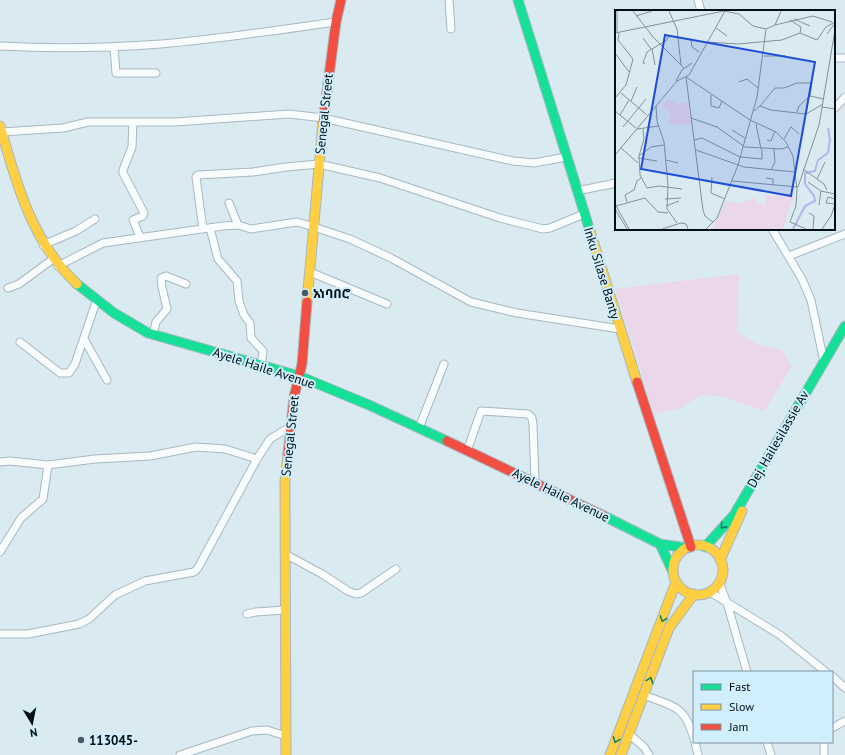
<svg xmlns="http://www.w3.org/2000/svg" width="845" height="755" font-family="'PT Sans','Noto Sans Ethiopic',sans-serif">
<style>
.green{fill:#ead7e9}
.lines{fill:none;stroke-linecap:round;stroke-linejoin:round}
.street-casing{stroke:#a7b8c0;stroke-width:9}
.fast-casing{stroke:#a7b8c0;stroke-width:11}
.slow-casing{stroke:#a7b8c0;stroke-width:11}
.jam-casing{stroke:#a7b8c0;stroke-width:11}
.street{stroke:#f9fcfd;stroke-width:7}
.fast{stroke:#16e098;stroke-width:9}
.slow{stroke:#ffcf43;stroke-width:9}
.jam{stroke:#f24e42;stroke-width:9}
.oneway{stroke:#0c825d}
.poi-dot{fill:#4c5b62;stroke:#d0eefb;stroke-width:1.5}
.labels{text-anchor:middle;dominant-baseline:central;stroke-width:4;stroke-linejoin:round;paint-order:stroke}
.street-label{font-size:13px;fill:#000e15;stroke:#d0eefb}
.poi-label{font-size:13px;font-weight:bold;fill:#000e15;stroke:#d0eefb;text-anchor:start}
.inset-river{fill:none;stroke:#b1b4f3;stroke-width:2}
.inset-road{fill:none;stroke:#839299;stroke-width:1}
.view{fill:#1d4ed8;fill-opacity:0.15;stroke:#1d4ed8;stroke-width:2}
.inset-edge{fill:none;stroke:#000e15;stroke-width:2}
</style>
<rect width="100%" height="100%" fill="#daeaf1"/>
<path class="green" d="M739,274l-2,58 21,13 24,5 10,17 -28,44 -43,-15 -21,-1 -19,13 -27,6 -39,-125z"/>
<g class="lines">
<defs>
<path id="street" d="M449,0l2,29
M698,0l3,11
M0,46c54,3 107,2 161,-2 58,-5 117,-14 175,-22
M114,47l2,26h40
M834,58h11
M834,109l11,-12
M133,122l-1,25 -9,23v3l21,40 -1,3 -10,4 7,17
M2,132l61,-4 25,-6h87l114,-8 34,4 190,43 21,2 32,-6
M577,191l39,-8
M229,203l9,22
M210,228l8,31 19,22 2,20 5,14 6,8 1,15 12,13 -2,15
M203,229l-7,-52 2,-2 55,-3 33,-5 33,-3 61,14 120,40 43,11 7,-1 34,-14
M772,229l30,50 9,21 13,62
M43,245l33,-14 19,-12
M789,256l56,-22
M58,266l45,-23 120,-17 15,-1 13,4 46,-7 17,5 36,12 41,19 80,44 46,11 103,16
M310,272l77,32
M8,288l11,-4 34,-25
M153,335l3,-13 11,-13 -5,-22 -1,-9 5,-2 20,8
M84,339l23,41
M20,342l40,31h9l6,-9 21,-62
M419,428l25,-64
M467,451l14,-40 47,3 4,4 1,7 2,57
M0,462l10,-1 38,4 47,-6 55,-3 46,-9 29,2 32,10 13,-20 20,-12
M0,552l21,-34 22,-19 5,-34
M285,554l37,20 26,17 8,3 5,-1 35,-24
M719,582l8,21 20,69
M710,592l70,43 46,37
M247,614l8,-2 30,-2
M0,634h28l51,-10 10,-5 26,-24 30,-14 49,-9 4,-4 59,-109
M832,676l13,12
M644,695c30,12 41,10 50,44
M832,728l13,-7
M629,734l15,13 5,8
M695,742l3,13
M767,742l4,13
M824,742v13
M180,755l72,-24 15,-1 19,6"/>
<path id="fast" d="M518,0l72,231
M77,284l37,29 34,20 151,43 70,29 78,36
M604,516l56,28 27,4
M660,544l13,28
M705,547l29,-32 111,-189"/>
<path id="slow" d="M0,126c16,57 32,116 77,158
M590,231l47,151
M307,302l16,-180
M673 570a25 25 0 1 1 50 0a25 25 0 1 1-50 0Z
M720,560l22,-49
M286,755l-1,-274 3,-27
M610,755l66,-173
M621,755l48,-127 25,-34"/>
<path id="jam" d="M323,122l13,-100 5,-22
M637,382l54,165
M447,441l157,75
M288,454l6,-57 8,-33 5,-62"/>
</defs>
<use href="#street" class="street-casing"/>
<use href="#fast" class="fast-casing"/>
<use href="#slow" class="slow-casing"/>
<use href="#jam" class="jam-casing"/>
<use href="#street" class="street"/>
<use href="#fast" class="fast"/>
<use href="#slow" class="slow"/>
<use href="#jam" class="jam"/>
</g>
<defs><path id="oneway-chevron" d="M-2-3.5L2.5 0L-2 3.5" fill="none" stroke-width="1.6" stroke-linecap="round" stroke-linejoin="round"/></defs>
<g class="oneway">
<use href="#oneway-chevron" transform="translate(723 526) rotate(132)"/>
<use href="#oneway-chevron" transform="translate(663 619) rotate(110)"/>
<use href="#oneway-chevron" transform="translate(650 680) rotate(-70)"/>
<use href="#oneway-chevron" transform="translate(616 740) rotate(111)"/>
</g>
<g class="poi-dot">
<circle cx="305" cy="293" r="4"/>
<circle cx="81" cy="740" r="4"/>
</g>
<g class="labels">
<g class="street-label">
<text transform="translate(324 114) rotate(-84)">Senegal Street</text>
<text transform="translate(602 273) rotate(73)">Inku Silase Banty</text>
<text transform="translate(264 368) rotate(18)">Ayele Haile Avenue</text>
<text transform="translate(290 436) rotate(-84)">Senegal Street</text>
<text transform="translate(778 439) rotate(-60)">Dej. Hailesilassie Av</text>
<text transform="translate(561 495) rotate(26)">Ayele Haile Avenue</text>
</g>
<g class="poi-label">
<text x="313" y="293">አነባበሮ</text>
<text x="89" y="740">113045-</text>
</g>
</g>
<g transform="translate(615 10)">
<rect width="220" height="220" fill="#daeaf1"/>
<path d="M53,89l11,5 9,-2 3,23 -23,-1 3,-10 -9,-8zM167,185l12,1 -11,33h-71l14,-28 14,2 14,-5 8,7 4,-1 -1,-8z" fill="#ead7e9"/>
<path class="inset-river" d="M178,219l12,-23 10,-5 -1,-5 -9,-12v-11l10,-2 3,-11 10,-7 2,-13 -2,-12"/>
<path class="inset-road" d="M18,1l20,26 31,31M54,1l8,18 4,36M21,6l16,-5M179,9l16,7M175,10l11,7 -1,6 17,7 9,-13 9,-5M160,15l38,-9 19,6M101,18l11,8M151,19l9,-4 6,-14M0,23l109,-22 15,3 14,12 13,3 -9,68 -19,68 -21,53 -11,11M2,23v-22M212,24l8,-11M28,28l8,11M76,29l1,8 7,5M92,32l31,2 44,-4 18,-7M37,38l3,17M0,43l14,19M149,46h22M30,54l-2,-1 4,-11 20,-12 2,-5M71,67l17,133 2,6 8,6M71,67l64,43 26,12 10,10 7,14 4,33 -1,17 -6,16 16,7M61,71l6,-11 10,-7M124,72l8,-3 11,9M6,83l26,22M96,85v11l8,2 3,-7M0,88l11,-13 7,-26 -15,-19 1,-7M16,91l6,-14M41,96l1,15 7,21 4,43 -1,24 10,14M145,96l15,-18h9l13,-5h15l-2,13 14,3M207,97l13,2M0,101l21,17M139,101l6,-5 11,4 35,4 17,-10M182,102l2,-6 11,-10M5,105l9,-15M76,108l26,9 28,20 36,2 7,-2M141,114l5,25M8,117l23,-28M22,119l22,-3M117,120l13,8M169,129l7,-12 8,7M79,130l8,-2 38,19 22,2v-10M152,130l4,1 4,-10M49,135l-13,2 -12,9 1,19 7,13 12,-2 23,3M6,138l17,15M81,140l48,17 51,5M0,145l62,-74 12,-6 36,-64M24,146l5,-17 -1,-10M23,148l19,3M51,150l12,3M188,159l21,15 3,6M156,160l4,-8 -1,-13M97,167l-1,16 14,6M151,168l7,1v5M202,169l8,-17M117,171l66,6 21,-62 16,-95M193,172l13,9 14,3M50,189l16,-1M12,192l-2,-7 9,-5 3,-9 4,-3M0,194l14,25M220,194l-9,-1 2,-6 7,2M204,195l2,-14M1,196l29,-8 13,14 10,1M51,196l13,-5M0,199l12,20M194,203l5,3 -1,13M47,219l19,-6 5,1 2,5M207,219l9,-13 4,-12"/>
<path class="view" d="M50,25l150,27 -24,134 -150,-27z"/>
<rect width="220" height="220" class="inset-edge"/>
</g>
<rect x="693" y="671" width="140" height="72" fill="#d0eefb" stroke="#7d949f"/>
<rect x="701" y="684" width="20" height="6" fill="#16e098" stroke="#7d949f"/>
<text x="729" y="691" font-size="12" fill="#000e15">Fast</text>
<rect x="701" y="704" width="20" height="6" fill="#ffcf43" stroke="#7d949f"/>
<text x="729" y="711" font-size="12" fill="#000e15">Slow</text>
<rect x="701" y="724" width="20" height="6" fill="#f24e42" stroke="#7d949f"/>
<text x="729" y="731" font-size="12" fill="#000e15">Jam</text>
<g transform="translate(32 723) rotate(170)" stroke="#d0eefb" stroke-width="3" paint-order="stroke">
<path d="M0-3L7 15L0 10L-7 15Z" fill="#000e15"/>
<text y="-6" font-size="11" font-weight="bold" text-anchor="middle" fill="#000e15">N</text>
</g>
</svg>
